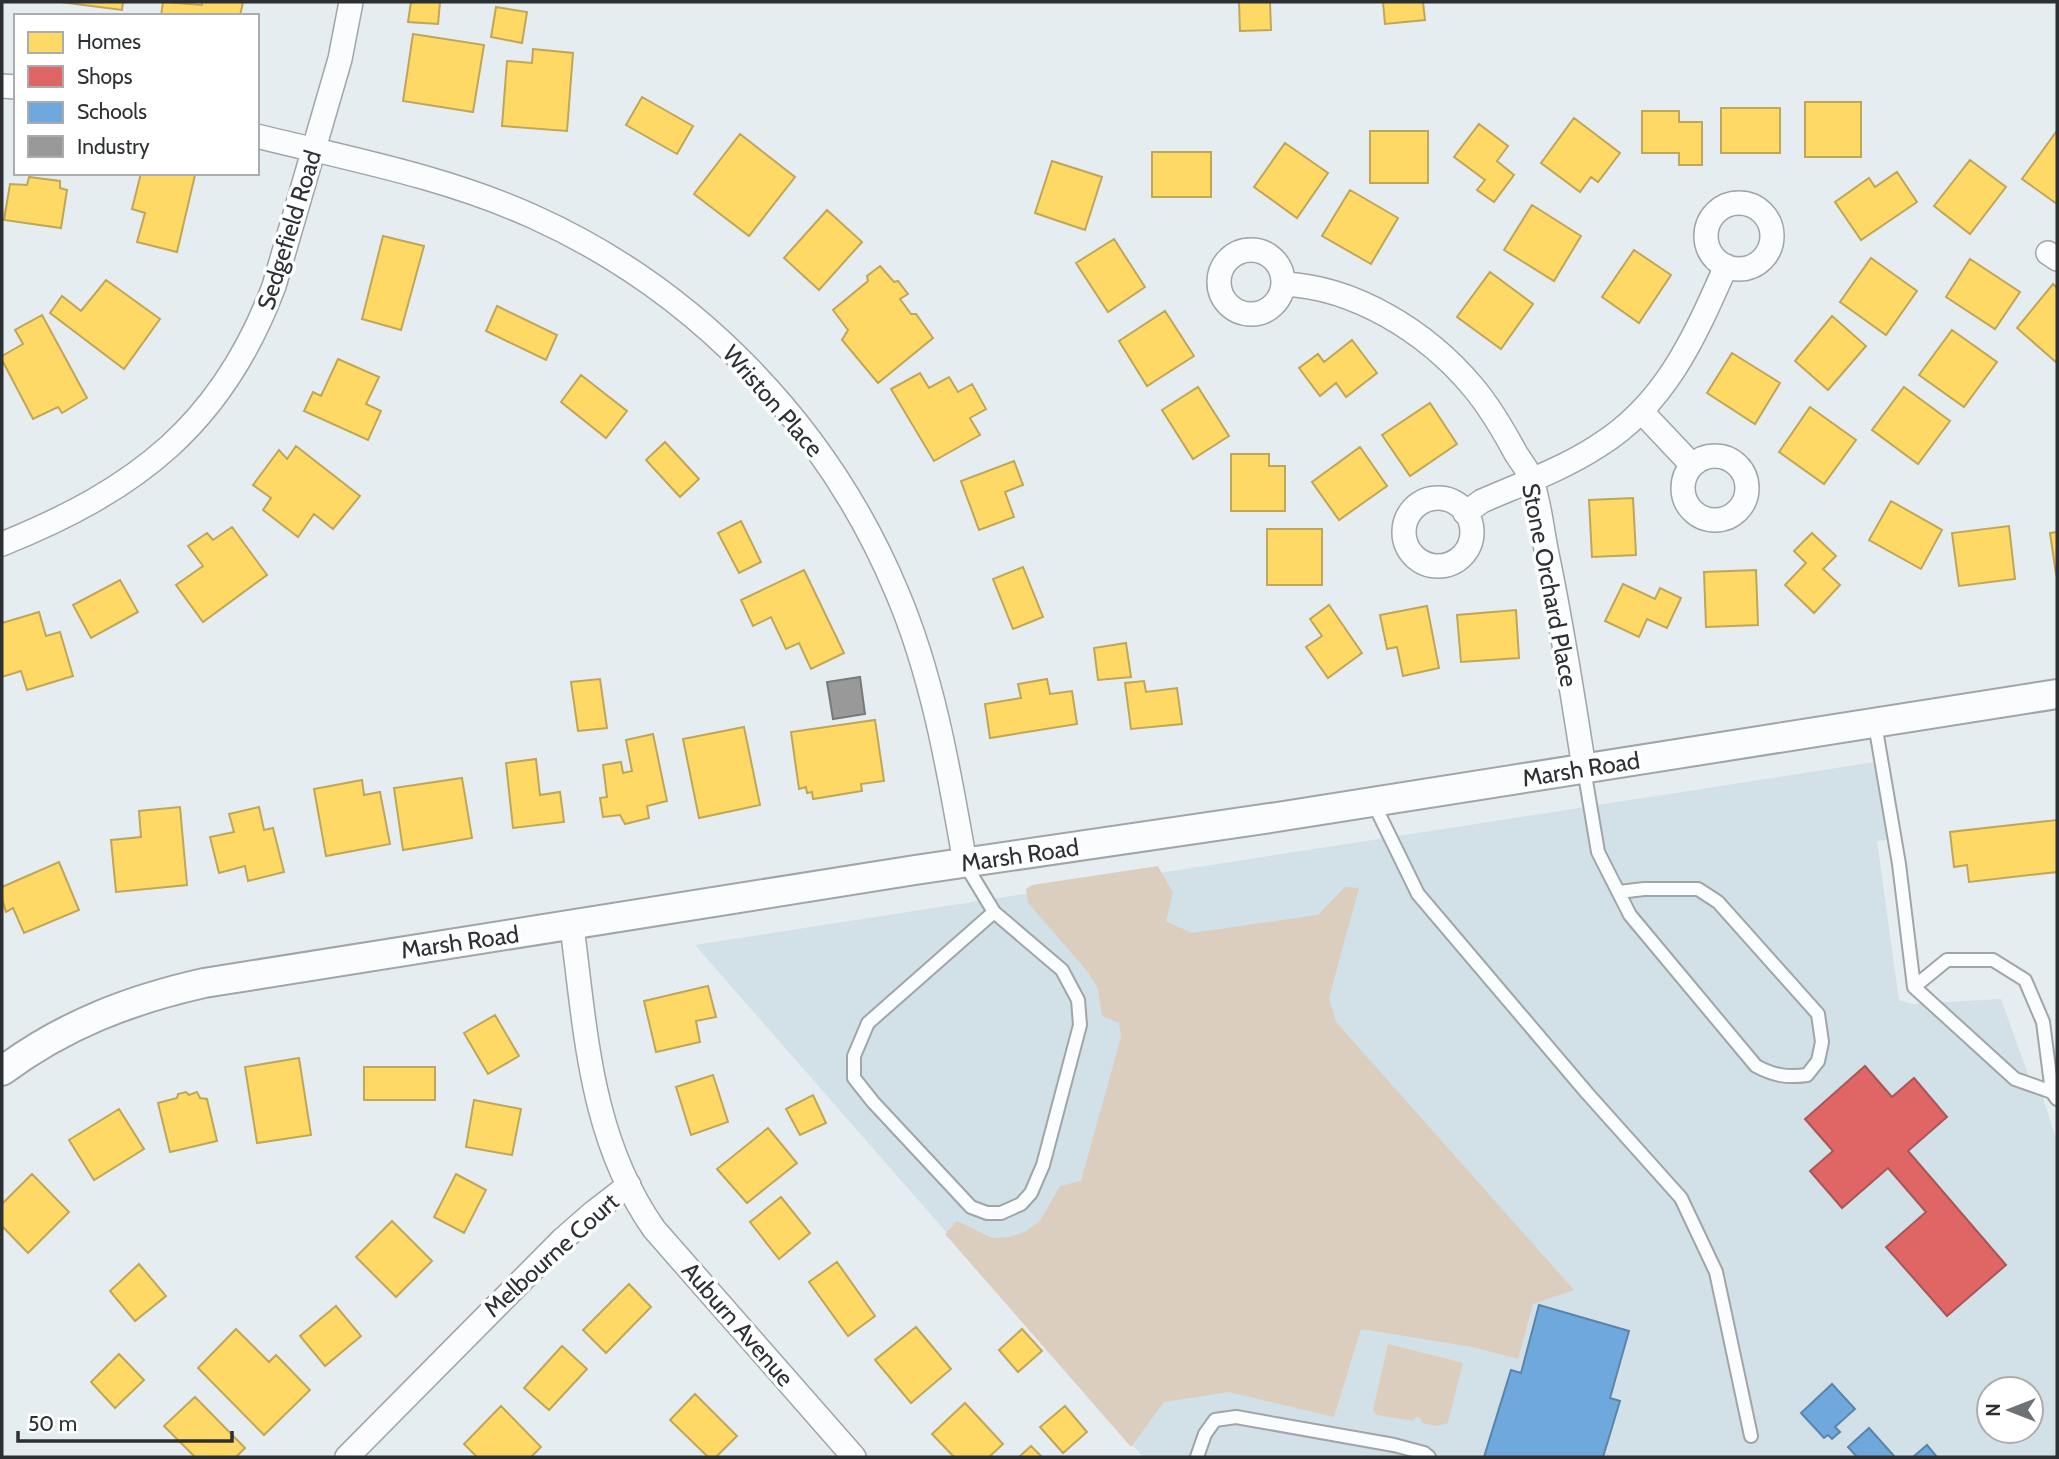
<svg xmlns="http://www.w3.org/2000/svg" width="2059" height="1459" font-family="Cabin,sans-serif">
<style>
.built{fill:#d2e0e7;fill-rule:evenodd}
.green{fill:#dbcebf}
.homes{fill:#ffd966;stroke:#c0a657;stroke-width:2}
.shops{fill:#e06666;stroke:#aa5657;stroke-width:2}
.schools{fill:#6fa8dc;stroke:#5b84a9;stroke-width:2}
.industry{fill:#999;stroke:#787a7a;stroke-width:2}
.lines{fill:none;stroke-linecap:round;stroke-linejoin:round}
.service-casing{stroke:#a0a5a7;stroke-width:16}
.minor-casing{stroke:#a0a5a7;stroke-width:26}
.tertiary-casing{stroke:#a0a5a7;stroke-width:32}
.service{stroke:#fbfcfd;stroke-width:12}
.minor{stroke:#fbfcfd;stroke-width:23}
.tertiary{stroke:#fbfcfd;stroke-width:28}
.labels{text-anchor:middle;dominant-baseline:central;stroke-width:7;stroke-linejoin:round;paint-order:stroke}
.street-label{font-size:24px;fill:#2c3033;stroke:#fff}
</style>
<rect width="100%" height="100%" fill="#e6edf0"/>
<path class="built" d="M1882,761l14,78 -19,2 22,159 13,4 89,-5 29,81 7,-1 20,63v315h-914l-448,-512zM1989,1389h42v42h-42z"/>
<path class="green" d="M1158,866l15,27 -7,28 26,12 126,-18 27,-28 14,1 -30,110 7,24 238,268 -41,14 -15,55 -45,-12 -112,-18 -27,88 -105,-25 -65,10 -33,45 -186,-213 12,-13 35,17 17,-1 16,-5 15,-11 20,-35 21,-5 40,-144 -2,-14 -17,-7 -4,-27 -10,-17 -60,-69 -2,-14 6,-4z
M1388,1344l75,19 -15,60 -11,3 -15,-3 -1,-5 -5,-1 -3,4 -36,-6 -4,-5z"/>
<path class="homes" d="M60,2h63l-1,8z
M163,2l39,3v-3h41l-3,14h-79z
M411,2h29l-2,22 -30,-2z
M1239,2h31l1,28 -31,1z
M1383,2h40l2,18 -40,4z
M496,7l31,5 -5,31 -31,-6z
M413,34l71,11 -11,67 -70,-11z
M533,49l40,4 -6,78 -65,-5 5,-65 25,2z
M642,97l51,29 -16,28 -51,-29z
M1805,102h56v55h-56z
M1721,108h59v45h-59z
M1642,111h37v11h23v43h-23v-12h-37z
M1574,118l46,35 -22,29 -7,-5 -11,15 -39,-29z
M1479,124l29,22 -11,15 17,14 -20,27 -17,-12 8,-10 -31,-23z
M1370,131h58v52h-58z
M2056,132l1,1v71l-35,-25z
M740,134l55,43 -46,59 -55,-42z
M1285,143l43,30 -31,45 -43,-31z
M1152,152h59v45h-59z
M1970,160l36,27 -36,47 -36,-28z
M1052,161l50,16 -17,53 -50,-17z
M1897,172l20,30 -56,38 -26,-38 34,-24 6,9z
M141,173l54,2 -18,77 -40,-10 8,-29 -13,-4z
M29,177l31,4v7l7,2 -6,38 -57,-8 6,-36 17,1z
M1350,190l48,28 -27,46 -49,-28z
M1532,205l49,31 -27,45 -50,-31z
M827,210l35,32 -43,48 -35,-32z
M383,236l41,10 -23,84 -39,-11z
M1114,239l31,48 -37,25 -32,-49z
M1634,250l37,25 -32,48 -37,-26z
M1871,258l46,33 -31,44 -46,-33z
M1970,259l50,33 -25,37 -49,-32z
M880,266l14,16 4,-1 10,13 -8,5 11,15h5l17,24 -55,45 -36,-43 6,-10 -15,-20 35,-29 -1,-5z
M1490,272l43,32 -32,45 -44,-32z
M106,280l54,39 -36,50 -74,-56 12,-17 19,15z
M2053,284l4,4v75l-40,-35z
M497,306l60,29 -11,25 -60,-29z
M1165,311l29,45 -47,30 -28,-45z
M42,315l45,83 -25,15 -4,-6 -25,12 -31,-59v-4l21,-12 -8,-14z
M1832,316l34,30 -38,44 -33,-29z
M1952,330l45,32 -33,45 -45,-32z
M1352,340l25,33 -31,24 -10,-14 -16,13 -21,-28 19,-14 6,8z
M1732,353l48,30 -25,41 -48,-31z
M338,359l41,18 -13,27 15,7 -13,29 -64,-29 9,-19 8,4z
M920,373l9,15 20,-11 9,15 14,-8 14,25 -16,9 10,17 -46,26 -43,-72z
M581,375l46,36 -21,27 -45,-36z
M1198,387l31,49 -36,23 -31,-49z
M1904,387l46,34 -32,43 -46,-34z
M1430,403l27,41 -47,32 -28,-41z
M1810,407l46,33 -32,44 -45,-32z
M665,442l34,37 -19,18 -34,-37z
M296,446l64,50 -27,33 -19,-15 -16,23 -35,-27 8,-12 -18,-13 26,-35 8,9z
M1360,447l27,39 -48,34 -27,-38z
M1231,454h38v12h16v45h-54z
M1014,461l9,24 -18,7 9,25 -35,13 -18,-49z
M1633,498l3,57 -44,2 -3,-57z
M1891,501l51,29 -21,39 -52,-29z
M741,521l20,41 -22,11 -21,-40z
M2009,526l6,53 -56,7 -7,-53z
M232,527l35,48 -64,47 -27,-37 27,-19 -15,-20 19,-13 6,7z
M1267,529h55v56h-55z
M2057,532v41l-1,1 -6,-41z
M1812,533l24,23 -13,13 17,16 -26,28 -29,-28 21,-22 -12,-12z
M1023,567l20,50 -30,12 -20,-50z
M804,570l40,83 -33,16 -12,-26 -13,6 -15,-32 -18,9 -12,-26z
M1756,570l2,55 -52,2 -2,-55z
M120,580l18,32 -47,26 -18,-33z
M1623,584l32,15 5,-11 21,10 -14,30 -20,-9 -8,18 -34,-16z
M1329,605l33,48 -34,25 -22,-31 16,-11 -12,-17z
M1427,606l12,62 -36,8 -6,-29 -10,2 -7,-34z
M1516,610l3,48 -58,4 -4,-47z
M39,612l7,24 14,-4 13,44 -46,14 -6,-19 -19,6v-54z
M1126,643l5,34 -33,3 -4,-32z
M600,679l7,49 -29,3 -7,-49z
M1047,679l3,15 22,-3 5,33 -87,14 -5,-34 36,-6 -3,-14z
M1144,681l2,11 31,-4 5,36 -51,5 -6,-46z
M875,720l9,61 -23,3 1,7 -49,8 -1,-7 -5,1 -1,-6 -7,2 -8,-57z
M744,727l16,78 -61,13 -16,-79z
M653,734l14,67 -20,5 2,12 -24,6 -5,-9 -17,2 -3,-19 7,-1 -4,-32 18,-3 2,11 9,-2 -6,-31z
M536,759l4,36 20,-3 4,30 -51,6 -7,-65z
M462,778l10,60 -69,12 -9,-62z
M362,780l2,15 16,-3 10,52 -64,12 -12,-67z
M180,807l7,78 -71,7 -5,-52 30,-3 -2,-26z
M259,807l5,23 9,-2 11,44 -36,9 -3,-15 -26,7 -9,-36 24,-5 -5,-18z
M2057,820v52l-88,10 -2,-17 -13,2 -4,-35z
M59,862l20,48 -55,23 -11,-25 -7,4 -4,-13v-12z
M708,986l8,31 -20,4 4,21 -44,10 -12,-51z
M495,1015l24,41 -31,18 -24,-41z
M299,1058l12,77 -54,8 -12,-76z
M364,1067h71v33h-71z
M713,1075l15,47 -37,13 -15,-48z
M186,1092l3,3 8,-3 3,6 7,1 10,42 -47,11 -12,-49 19,-5 1,-4z
M813,1095l13,28 -26,12 -14,-26z
M474,1100l47,9 -9,46 -46,-8z
M119,1109l25,40 -50,31 -25,-40z
M768,1128l29,35 -50,40 -30,-34z
M32,1174l37,38 -41,41 -26,-27v-22z
M456,1174l30,16 -22,43 -30,-16z
M781,1197l29,36 -31,26 -29,-37z
M392,1221l40,40 -36,36 -40,-40z
M837,1262l38,54 -27,20 -39,-54z
M139,1264l27,32 -31,25 -25,-30z
M629,1284l22,23 -45,46 -23,-23z
M336,1306l25,30 -36,30 -25,-30z
M916,1327l35,42 -40,34 -36,-43z
M236,1329l33,33 7,-7 34,35 -46,45 -66,-67z
M1022,1329l20,22 -24,21 -19,-22z
M562,1346l25,23 -38,41 -25,-22z
M119,1354l25,26 -29,28 -24,-26z
M695,1394l42,42 -21,21h-8l-38,-37z
M195,1397l50,51 -9,9h-41l-31,-31z
M965,1403l38,41 -14,13h-35l-22,-23z
M501,1406l40,41 -10,10h-54l-13,-13z
M1065,1406l22,26 -24,21 -23,-26z
M1031,1446l11,11h-23z"/>
<path class="shops" d="M1865,1066l27,31 22,-19 33,39 -39,34 98,114 -59,51 -61,-69 40,-35 -38,-44 -46,40 -32,-37 23,-20 -28,-32z"/>
<path class="schools" d="M1539,1305l90,26 -19,67 10,3 -17,56h-119l27,-87 10,3z
M1832,1384l23,25 -20,18 5,5 -8,7 -4,-4 -4,3 -23,-25z
M1869,1428l26,29h-38l-9,-10z
M1927,1445l10,12h-24z"/>
<path class="industry" d="M860,677l5,37 -32,5 -6,-37z"/>
<g class="lines">
<defs>
<path id="service" d="M1875,724l24,140 15,123 101,92 37,13 5,7
M1584,769l14,83 32,63 126,151c17,9 30,12 51,9l11,-14 4,-19 -4,-28 -100,-112 -20,-13h-54l-25,3
M1373,802l45,92 169,199 94,105 35,74 35,164
M965,864l29,48 68,58 16,30 2,25 -37,140 -12,28 -10,11 -20,9h-14l-16,-6 -98,-105 -19,-24v-22l14,-33 126,-111
M1914,987l33,-27h46l32,20 18,42 9,70
M1197,1457l8,-23 10,-14 21,-3 158,28 30,8 5,4"/>
<path id="minor" d="M2,86l14,1
M257,136c93,23 189,41 277,81 162,73 293,209 362,373 37,86 53,181 69,273
M1706 236a33 33 0 1 1 66 0a33 33 0 1 1-66 0Z
M1219 282a32 32 0 1 1 64 0a32 32 0 1 1-64 0Z
M2048,253l9,6
M1283,284c72,3 144,48 190,103 16,19 29,41 41,63 5,10 15,20 18,31 8,24 10,49 15,73 15,71 26,143 37,214
M1641,411l51,54
M1683 488a32 32 0 1 1 64 0a32 32 0 1 1-64 0Z
M1404 532a34 34 0 1 1 68 0a34 34 0 1 1-68 0Z
M1465,513l17,-12c39,-17 81,-32 116,-55 68,-42 97,-110 128,-180
M2,544c134,-54 220,-119 272,-258l66,-227 11,-57
M572,927c14,105 18,211 82,302l200,228
M347,1457l215,-217 32,-28 35,-27"/>
<path id="tertiary" d="M2,1071c62,-46 127,-71 202,-88l711,-113 362,-53 780,-123"/>
</defs>
<use href="#service" class="service-casing"/>
<use href="#minor" class="minor-casing"/>
<use href="#tertiary" class="tertiary-casing"/>
<use href="#service" class="service"/>
<use href="#minor" class="minor"/>
<use href="#tertiary" class="tertiary"/>
</g>
<g class="labels">
<g class="street-label">
<text transform="translate(289 230) rotate(-73)">Sedgefield Road</text>
<text transform="translate(773 401) rotate(49)">Wriston Place</text>
<text transform="translate(1550 585) rotate(79)">Stone Orchard Place</text>
<text transform="translate(1581 769) rotate(-9)">Marsh Road</text>
<text transform="translate(1020 855) rotate(-8)">Marsh Road</text>
<text transform="translate(460 942) rotate(-8)">Marsh Road</text>
<text transform="translate(551 1255) rotate(-42)">Melbourne Court</text>
<text transform="translate(738 1324) rotate(49)">Auburn Avenue</text>
</g>
</g>
<rect width="2059" height="1459" fill="none" stroke="#2c3033" stroke-width="7"/>
<rect x="14" y="14" width="245" height="161" fill="#ffffff" stroke="#abacad" stroke-width="2"/>
<rect x="28" y="32" width="35" height="21" fill="#ffd966" stroke="#abacad" stroke-width="2"/>
<text x="77" y="49" font-size="21" fill="#2c3033">Homes</text>
<rect x="28" y="66" width="35" height="21" fill="#e06666" stroke="#abacad" stroke-width="2"/>
<text x="77" y="84" font-size="21" fill="#2c3033">Shops</text>
<rect x="28" y="102" width="35" height="21" fill="#6fa8dc" stroke="#abacad" stroke-width="2"/>
<text x="77" y="119" font-size="21" fill="#2c3033">Schools</text>
<rect x="28" y="136" width="35" height="21" fill="#999999" stroke="#abacad" stroke-width="2"/>
<text x="77" y="154" font-size="21" fill="#2c3033">Industry</text>
<g transform="translate(2010 1410) rotate(270)"><circle r="33" fill="#ffffff" stroke="#abacad" stroke-width="2"/>
<path d="M0-5L12 26L0 18L-12 26Z" fill="#6d7275"/>
<text y="-10" font-size="19" font-weight="bold" text-anchor="middle" fill="#2c3033">N</text>
</g>
<path d="M18 1431v10h214v-10" fill="none" stroke="#2c3033" stroke-width="3.5"/>
<text x="28" y="1431" font-size="21" fill="#2c3033" stroke="#ffffff" stroke-width="5" paint-order="stroke">50 m</text>
</svg>
